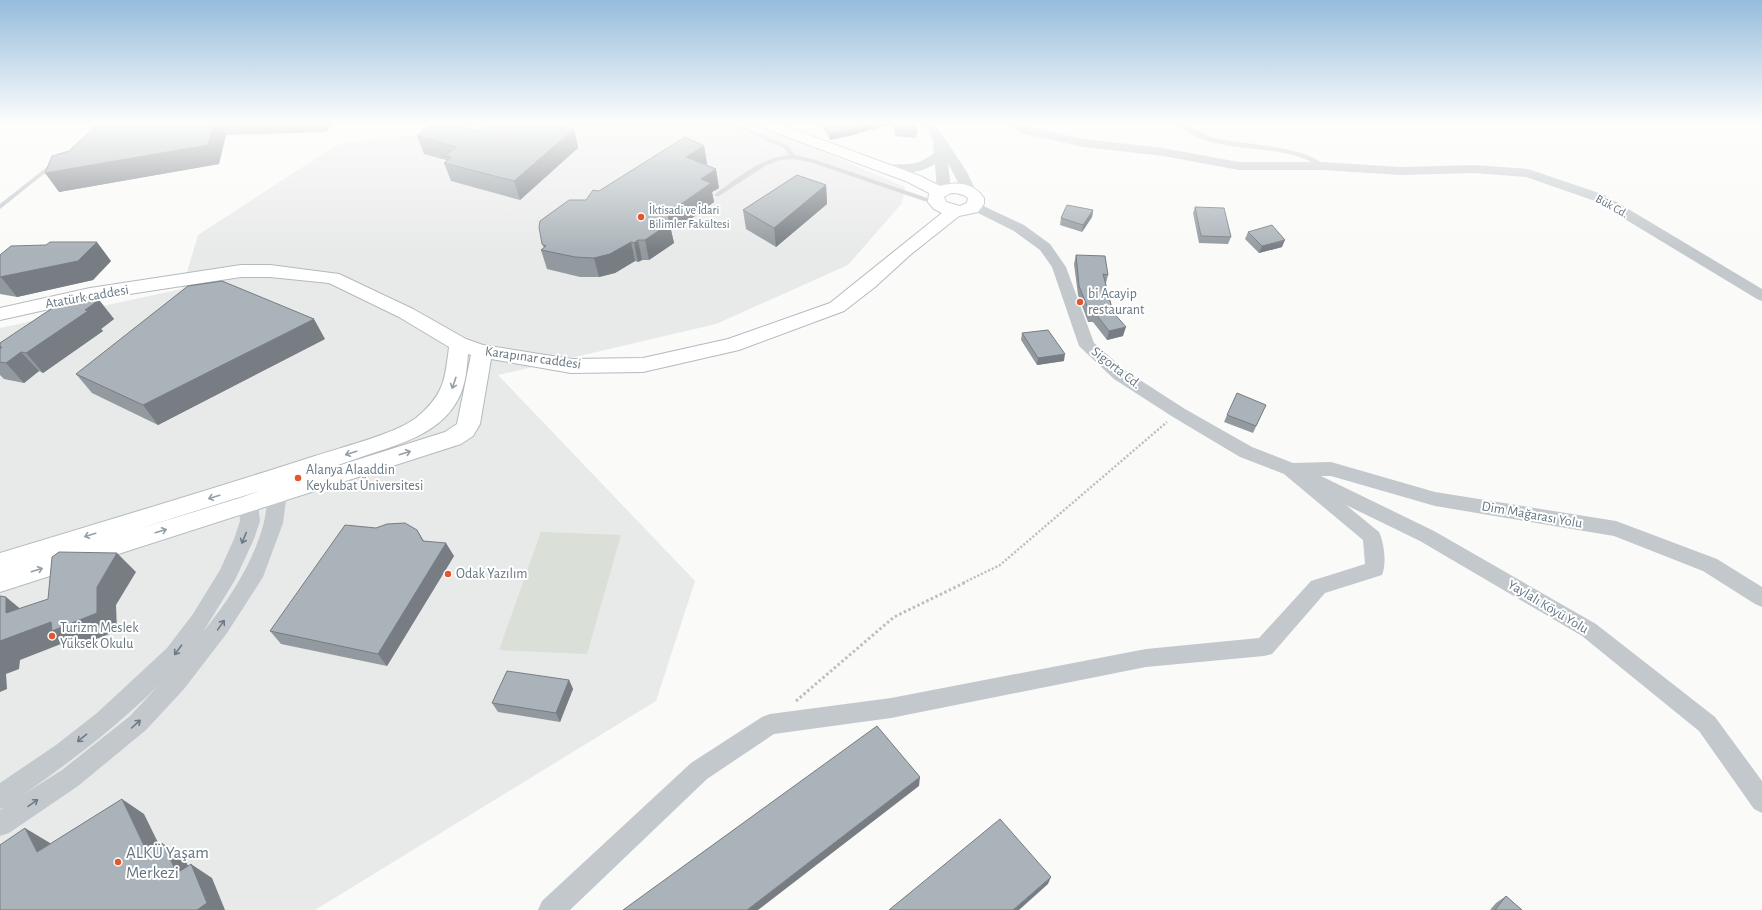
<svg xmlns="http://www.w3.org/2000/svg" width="1762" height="910" font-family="'Alegreya Sans',sans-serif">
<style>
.built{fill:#e8e9e9}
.green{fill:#dadfd7}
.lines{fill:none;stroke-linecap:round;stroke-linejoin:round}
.secondary-casing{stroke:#b3babf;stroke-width:2}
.path-far1{stroke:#bbbfc2;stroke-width:2.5;stroke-dasharray:2 2;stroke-linecap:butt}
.path{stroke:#bbbfc2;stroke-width:3;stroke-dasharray:2.5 2.5;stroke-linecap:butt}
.lane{fill:#c3c8cc;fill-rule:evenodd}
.street{fill:#c3c8cc;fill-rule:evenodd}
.secondary{fill:#fff;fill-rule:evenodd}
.wall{fill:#929a9f}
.shaded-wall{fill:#777d82}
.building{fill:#aab3b9;stroke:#777d82}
.oneway{stroke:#939fa8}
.oneway2{stroke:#6a7a87}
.poi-dot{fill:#e4572e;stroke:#fff;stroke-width:1.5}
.labels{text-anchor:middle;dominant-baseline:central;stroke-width:4;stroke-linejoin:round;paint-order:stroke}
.far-street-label{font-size:12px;fill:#657683;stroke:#fff}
.far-poi-label{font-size:12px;fill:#657683;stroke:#fff;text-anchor:start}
.poi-label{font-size:14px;fill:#657683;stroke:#fff;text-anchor:start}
.street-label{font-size:14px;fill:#657683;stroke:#fff}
.near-poi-label{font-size:17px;fill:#657683;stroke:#fff;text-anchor:start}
</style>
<rect width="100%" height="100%" fill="#fafaf8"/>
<path class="built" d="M503,124h255l147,63 -3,16 -54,62 -132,59 -218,51 197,206 -39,120 -341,209h-315v-582l182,-39 16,-54 140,-91z"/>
<path class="green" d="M541,532l80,3 -34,119 -88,-4z"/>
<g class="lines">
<defs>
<path id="secondary" d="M759,124h20l141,52 20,10c16,-5 34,-3 44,12v6l-6,8 -19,4 -49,39 -35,32 -31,24 -105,39 -96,22 -72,1 -80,-14 -11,65 -7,12 -12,8 -461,148v-39c105,-32 210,-63 315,-97 27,-9 80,-22 101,-38 28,-23 29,-38 33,-71l-50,-30 -70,-34 -59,-6h-29l-151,23 -90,20v-12l90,-20 151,-23h29l69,9 74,35 53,30 17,6 88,14 72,-1 85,-19 102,-36 112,-90 -8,-4 -6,-7 1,-9 -21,-11 -147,-55zM951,193c7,0 12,1 17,5l-1,5 -7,3 -14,-4 -2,-5zM468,354l3,1 -14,69 -12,8 -136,43c19,-7 39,-13 58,-20 36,-12 78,-23 94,-62 5,-13 6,-26 7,-39zM259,491l-16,6 -108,33z"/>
</defs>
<use href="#secondary" class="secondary-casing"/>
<path class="path-far1" d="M963,583l37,-18 167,-143"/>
<path class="path" d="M796,701l98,-84 72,-35"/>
<path class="lane" d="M730,124h8l50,22 7,9 21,5 123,42 -3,2 -12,-3 -111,-38 -20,-4 -13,1 -15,6 -46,30h-4v-2c22,-15 46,-37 74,-39l-5,-7z
M1178,124c13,-1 24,11 37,14 28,7 90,7 110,28l-5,1c-40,-28 -106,-8 -142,-43z
M57,159l3,2 -1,1 -59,47v-5z"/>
<path class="street" d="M923,124h12l32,48 9,19 -2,3h-10l-16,-31 3,27 -2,3h-10l-2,-3 -2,-26c-15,9 -35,12 -52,8l-2,-3 2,-3c22,-5 29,4 51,-13l-1,-9 1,-2z
M1012,124h13l3,3 56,12 79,9 76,14h83l79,5 73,-2 54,4 77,26 157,94v12l-5,-2 -162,-98 -69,-24 -52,-4 -73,2 -79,-5h-83l-76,-14 -79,-9 -64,-14z
M975,202l49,23 26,19 16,23 28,76 32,28 59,38 67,38 41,16 38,-1 104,30 181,29 101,38 45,28v20l-7,-3 -52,-33 -89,-35 -179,-30 -104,-30h-10l113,55 162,93 119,93 47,64v32l-8,-4 -55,-78 -117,-95 -162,-95 -74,-36 33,27c5,10 8,32 3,43l-57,18 -53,61 -8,2 -118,11 -255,51 -117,16 -67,45 -137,131h-32l4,-9 149,-138 71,-46 8,-3 121,-16 255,-49 113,-11 52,-57 54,-17 -2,-24 -79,-66 -44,-17 -67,-40 -59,-38 -35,-33 -27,-79 -12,-17 -26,-19 -44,-22 -2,-3 2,-3z
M277,472l7,2 2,5 1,14 -4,30 -20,54 -36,56 -43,56 -38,41 -68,56 -69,47 -9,3v-26l5,-3 -5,2v-26l56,-38 41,-32 70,-65 26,-34 27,-44 14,-31 6,-18 -2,-34 2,-5 7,-2 7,2 2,5 4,34 -6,18 -19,41 -32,52c26,-32 51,-70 61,-110 2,-9 3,-18 4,-27 1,-8 -1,-14 2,-21zM159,685l-29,31 -68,54 -38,24c48,-33 93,-68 135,-109z"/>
<use href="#secondary" class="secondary"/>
</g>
<path class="wall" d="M98,124h233l-5,8 -100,3 -7,29 -160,28 10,-41z
M821,124h72l-35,9v1l-28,6z
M894,124h21l2,8 -1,6 -21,-2z
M574,129l4,19 -58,52 -69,-19 -7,-18 2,-2v-1l-22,-6 -7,-18 61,-5z
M704,146l3,18 -1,1 13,23 -7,4 2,10 -26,19 -17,9 3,13 -25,17h-7l-4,2 -3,-1 -20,12 -16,4h-19l-33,-8 -6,-19 3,-2 -2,-4 44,-44 13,-9z
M826,185l1,19 -51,43 -30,-18 -3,-19z
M1195,207l36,30 -3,7 -29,-1 -6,-30z
M1093,210l-1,7 -10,15 -22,-7 1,-7z
M1248,232l34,15 -23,6 -14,-14z
M0,255l111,6 -18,19 -76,17 -17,-3z
M1076,255l32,20 -2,8h-1l8,29 10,24 -16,4 -14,-18h-5l-10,-27 -4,-31z
M99,300l15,19 -13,10 2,2 -60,42 -4,-2 -15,12 -20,-4 -4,-4v-32l65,-38z
M1022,333l42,28 -27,4 -16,-25z
M325,339l-167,86 -66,-32 -16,-19z
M1266,405l-13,28 -29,-11 3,-7z
M376,528l41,2 7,11 30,15 -67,110 -106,-22 -11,-13z
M569,680l4,9 -13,33 -62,-10 -6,-9z
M1506,896l16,14h-32l6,-7z"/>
<path class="shaded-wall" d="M214,124h6l6,11 -7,29 -160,28 -14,-19z
M322,124h9l-5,8z
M869,124h24l-35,9v1l-28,6v-6z
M574,129l4,19 -58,52 -6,-19z
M704,146l3,18 -18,12 -3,-19z
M716,169l3,19 -7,4 2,10 -26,19 -17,9 3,13 -25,17 -4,-20 22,-29 34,-32z
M826,185l1,19 -51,43 -2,-19z
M1093,210l-1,7 -10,15 1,-7z
M638,240l4,20 -4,2 -4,-19z
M1285,240l-3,7 -23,6 3,-7z
M97,242l14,19 -18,19 -76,17 -16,-20z
M631,242l4,19 -20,12 -16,4 -5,-19z
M99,300l15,19 -13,10 2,2 -60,42 -17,-20z
M314,319l11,20 -167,86 -15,-20z
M1126,327l-3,9 -16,4 2,-9z
M21,352l18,19 -15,12 -18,-20z
M1065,354l-1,7 -27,4 1,-7z
M446,543l8,13 -67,110 -9,-12z
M117,553l19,19 -20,33 1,26 -44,17 -7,-6 -46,18 -1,9 -13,5 1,15 -7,3v-51l6,-28v-16l22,18 69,-28z
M569,680l4,9 -13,33 -4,-9z
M920,777l-1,9 -161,124h-11z
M122,799l22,15 26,53 -23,-15z
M25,828l25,15 13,23 -26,-14z
M162,843l22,15 15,29 -22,-14z
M191,864l21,14 13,32h-28z
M1051,877l-3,7 -29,26h-6z"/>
<path class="building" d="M98,124h116l-6,21 -163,28 7,-17 17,-5z
M432,124h17l29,7 9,-7h59l28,5 -60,52 -70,-18 7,-6 -7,-1 12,-9 -39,-11z
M824,124h45l-12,3 1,1 -28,6z
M895,124h20l2,8 -22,-3z
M685,137l19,9 -18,11 30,12 -15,10 10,4 -27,19 -17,9 3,12 -25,17h-7l-4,3 -3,-1 -21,12 -16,4 -19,-1 -34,-7 5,-4 -4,-2 -3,-17 1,-6 29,-21h17l7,-10 6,1z
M797,175l29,10 -52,43 -31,-18z
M1067,205l26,5 -10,15 -22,-7z
M1195,207l29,1 7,29 -30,-1z
M1272,225l13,15 -23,6 -14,-14z
M50,242h47l-19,19 -78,16v-22l11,-9 35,-1z
M1076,255l29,1 3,19 -5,-1 10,38 13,15 -17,4 -14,-18h-5l-11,-27z
M222,281l92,38 -171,86 -67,-31 112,-88z
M79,295l20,5 -14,10 3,1 -62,42 -5,-1 -15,11 -6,-1v-13l2,-2h-2v-4l60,-40 5,2z
M1048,330l17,24 -27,4 -16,-25z
M1237,393l29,12 -10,21 -29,-11z
M405,523l12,7 6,11 23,2 -68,111 -108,-23 75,-106 31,3 11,-4z
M59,552l58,1 -20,34v26l-45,18 -1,-9 -51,19v-45l6,1v16l42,-14 4,-42z
M507,671l62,9 -13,33 -64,-10z
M877,726l43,51 -173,133h-124z
M122,799l25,53 15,-9 15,30 14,-9 16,39 -10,7h-197v-65l25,-17 12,24z
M1000,819l51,58 -38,33h-124z
M1506,896l16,14h-27z"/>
<defs><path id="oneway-shaft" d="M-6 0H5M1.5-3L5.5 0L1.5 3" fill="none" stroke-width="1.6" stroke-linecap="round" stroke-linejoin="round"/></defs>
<g class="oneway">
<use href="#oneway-shaft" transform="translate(454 383) rotate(109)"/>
<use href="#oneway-shaft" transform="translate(351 453) rotate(162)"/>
<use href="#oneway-shaft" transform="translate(405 453) rotate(-17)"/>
<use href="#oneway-shaft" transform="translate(214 497) rotate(163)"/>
<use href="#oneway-shaft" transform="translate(161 531) rotate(-17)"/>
<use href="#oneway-shaft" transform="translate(90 535) rotate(163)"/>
<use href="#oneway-shaft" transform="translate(37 570) rotate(-17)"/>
</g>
<g class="oneway2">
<use href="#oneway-shaft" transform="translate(244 538) rotate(112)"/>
<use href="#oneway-shaft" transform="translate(221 625) rotate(-55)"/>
<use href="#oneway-shaft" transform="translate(178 650) rotate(127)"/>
<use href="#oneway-shaft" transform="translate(136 724) rotate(-42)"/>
<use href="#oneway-shaft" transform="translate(82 738) rotate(141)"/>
<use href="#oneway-shaft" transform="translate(33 803) rotate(-35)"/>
</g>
<linearGradient id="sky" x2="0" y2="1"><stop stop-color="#96bcdc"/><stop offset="0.49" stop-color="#fdfdfc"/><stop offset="1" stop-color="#fdfdfc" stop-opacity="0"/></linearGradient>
<rect width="1762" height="251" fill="url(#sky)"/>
<g class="poi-dot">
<circle cx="641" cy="217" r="4"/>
<circle cx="1080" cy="302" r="4"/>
<circle cx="298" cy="478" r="4"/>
<circle cx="448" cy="574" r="4"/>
<circle cx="52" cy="636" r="4"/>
<circle cx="118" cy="862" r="4"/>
</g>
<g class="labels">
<g class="far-street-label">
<text transform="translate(1612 206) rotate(29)">Bük Cd.</text>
</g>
<g class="far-poi-label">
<text x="649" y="210">İktisadi ve İdari<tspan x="649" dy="14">Bilimler Fakültesi</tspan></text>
</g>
<g class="poi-label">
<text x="1088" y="294">bi Acayip<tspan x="1088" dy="16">restaurant</tspan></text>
<text x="306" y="470">Alanya Alaaddin<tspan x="306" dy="16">Keykubat Üniversitesi</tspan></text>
<text x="456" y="574">Odak Yazılım</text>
<text x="60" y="628">Turizm Meslek<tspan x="60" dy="16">Yüksek Okulu</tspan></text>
</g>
<g class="street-label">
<text transform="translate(87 297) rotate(-10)">Atatürk caddesi</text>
<text transform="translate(533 358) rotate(8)">Karapınar caddesi</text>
<text transform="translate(1116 368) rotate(38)">Sigorta Cd.</text>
<text transform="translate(1532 515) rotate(10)">Dim Mağarası Yolu</text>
<text transform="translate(1548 607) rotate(31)">Yaylalı Köyü Yolu</text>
</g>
<g class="near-poi-label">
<text x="126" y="852">ALKÜ Yaşam<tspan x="126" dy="20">Merkezi</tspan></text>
</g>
</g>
</svg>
